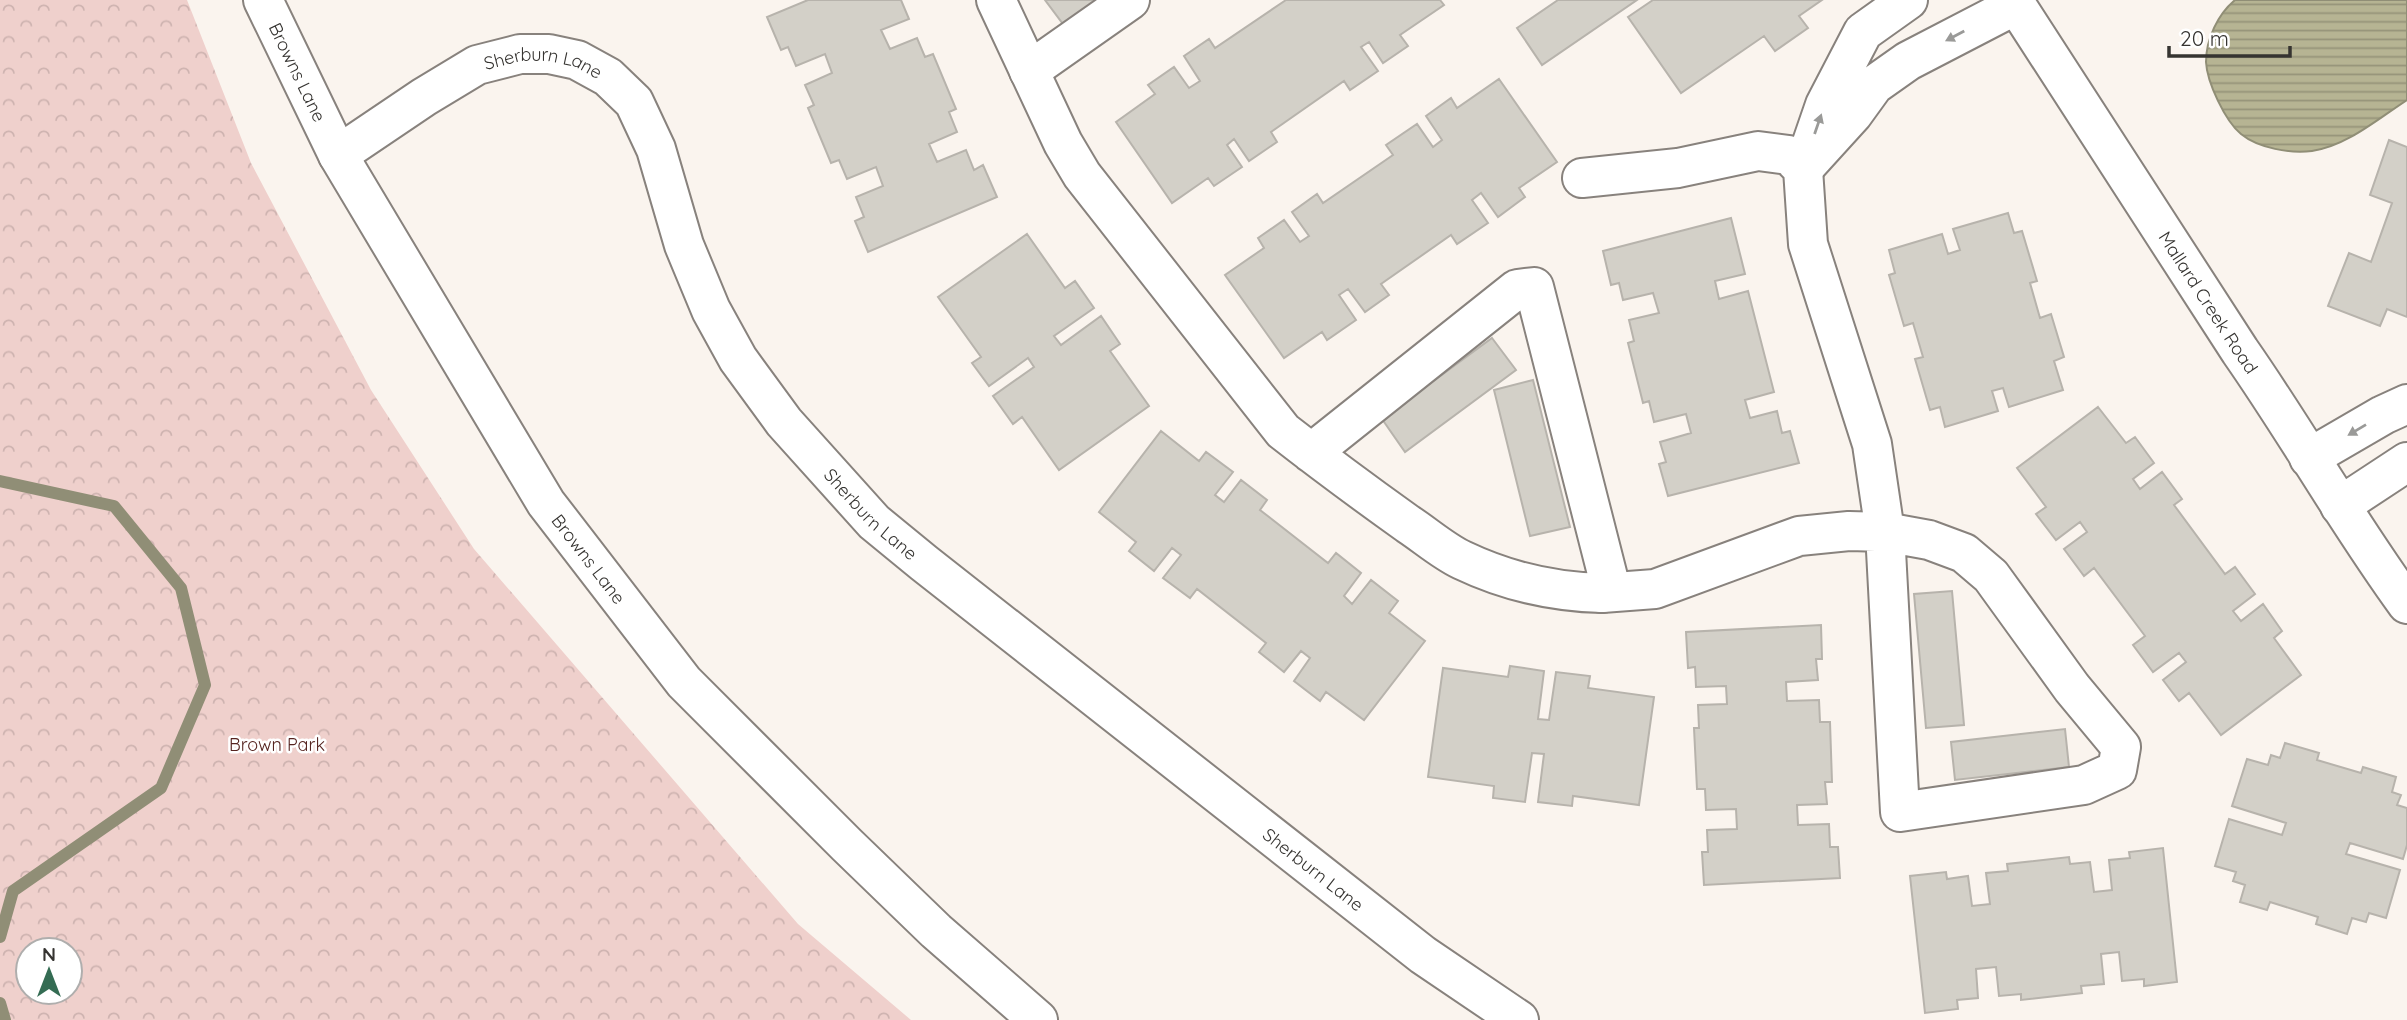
<svg xmlns="http://www.w3.org/2000/svg" width="2407" height="1020" font-family="Quicksand,sans-serif">
<style>
.park{fill:url(#park-crowns);fill-rule:evenodd}
.water{fill:url(#water-rules);stroke:#908e76;stroke-width:2}
.lines{fill:none;stroke-linecap:round;stroke-linejoin:round}
.stream{stroke:#908e76;stroke-width:12}
.building{fill:#d3d0c8;stroke:#b7b3ac;stroke-width:2}
.minor-casing{stroke:#88827d;stroke-width:42}
.minor{stroke:#fff;stroke-width:38}
.oneway{fill:#9a9a98}
.labels{text-anchor:middle;dominant-baseline:central;stroke-width:5;stroke-linejoin:round;paint-order:stroke}
.street-label{font-size:18px;fill:#363431;stroke:#fff}
.park-label{font-size:18px;fill:#562420;stroke:#fff}
</style>
<defs>
<pattern id="park-crowns" width="20" height="18" patternUnits="userSpaceOnUse" patternTransform="scale(1.75)"><rect width="20" height="18" fill="#efd0cc"/><path d="M2 6a3 3 0 1 1 6 0M12 15a3 3 0 1 1 6 0" fill="none" stroke="#ceb3b0"/></pattern>
<pattern id="water-rules" width="6" height="5" patternUnits="userSpaceOnUse" patternTransform="scale(1.75)"><rect width="6" height="5" fill="#b6b493"/><path d="M0 2.5h6" fill="none" stroke="#959379"/></pattern>
</defs>
<rect width="100%" height="100%" fill="#faf4ee"/>
<path class="park" d="M0,0h187l64,163 120,227 103,159 324,375 113,96h-911zM28,950h42v42h-42z"/>
<path class="water" d="M2235,0h172v100c-28,18 -60,46 -95,51 -21,3 -54,-3 -71,-17 -16,-13 -34,-52 -35,-72 0,-23 12,-48 29,-62z"/>
<g class="lines">
<path class="stream" d="M0,481l114,25 67,82 24,97 -44,103 -148,103 -13,46
M0,1003l5,17"/>
</g>
<path class="building" d="M808,0h93l8,19 -28,11 9,19 27,-11 8,19 8,-3 23,55 -7,3 8,20 -28,12 8,18 29,-12 8,20 9,-5 14,32 -129,55 -13,-31 9,-4 -8,-20 27,-11 -7,-19 -29,12 -8,-19 -8,3 -23,-55 6,-3 -9,-20 27,-12 -7,-19 -29,12 -8,-19 -7,3 -14,-33z
M1045,0h59l-38,28z
M1286,0h154l4,5 -44,30 8,11 -25,17 -14,-21 -8,5 17,24 -28,19 -6,-9 -73,51 6,10 -28,19 -15,-22 -7,6 15,22 -28,19 -6,-8 -36,25 -56,-81 39,-28 -7,-9 26,-18 15,21 11,-7 -16,-25 25,-17 6,9z
M1558,0h79l-95,65 -25,-37z
M1653,0h169l-23,16 9,12 -33,23 -11,-15 -83,57 -53,-76z
M1499,79l58,83 -38,26 6,9 -27,20 -17,-24 -9,7 16,23 -31,21 -6,-9 -70,49 8,11 -24,17 -17,-23 -9,6 17,25 -29,20 -5,-8 -38,26 -59,-83 39,-27 -6,-10 26,-18 16,22 9,-6 -17,-24 25,-18 6,9 70,-48 -7,-10 31,-21 16,23 9,-7 -16,-24 25,-18 6,10z
M2389,140l18,7v170l-20,-8 -7,17 -52,-20 21,-53 22,9 21,-59 -22,-8z
M2008,213l6,20 8,-2 15,50 -7,2 10,35 11,-4 13,43 -10,4 9,29 -54,17 -6,-19 -11,3 6,20 -53,16 -5,-20 -10,3 -15,-51 8,-2 -10,-34 -9,3 -15,-51 6,-2 -6,-23 53,-16 6,20 12,-4 -7,-21z
M1731,218l14,56 -30,7 4,18 29,-8 26,101 -29,8 5,18 27,-7 5,22 8,-2 9,32 -131,33 -9,-32 7,-2 -6,-20 31,-9 -5,-19 -32,8 -5,-21 -6,2 -15,-60 6,-2 -5,-21 30,-7 -6,-20 -30,7 -4,-17 -8,2 -8,-34z
M1027,234l38,54 10,-7 19,27 -40,28 7,9 40,-29 19,28 -10,7 39,55 -90,64 -37,-53 -9,7 -20,-28 41,-29 -6,-9 -39,28 -17,-23 9,-6 -43,-60z
M1492,338l24,32 -111,82 -23,-33z
M1533,380l37,147 -40,9 -36,-146z
M2098,407l28,36 9,-6 19,26 -21,16 7,10 22,-17 20,27 -8,6 51,69 10,-7 20,27 -22,17 8,10 22,-17 19,27 -8,7 27,37 -80,60 -32,-42 -10,8 -16,-21 23,-18 -7,-9 -26,19 -20,-27 12,-9 -51,-68 -10,8 -20,-27 23,-17 -7,-10 -24,18 -20,-26 10,-7 -29,-39z
M1161,431l38,30 7,-9 27,20 -18,23 9,7 17,-22 26,20 -7,10 68,53 8,-10 25,20 -17,23 8,8 19,-24 27,21 -9,12 36,28 -61,79 -38,-28 -6,9 -26,-20 16,-23 -9,-7 -17,21 -25,-20 7,-9 -69,-54 -7,9 -27,-20 18,-23 -9,-7 -18,23 -25,-20 7,-9 -37,-30z
M1952,591l12,134 -38,3 -12,-134z
M1821,625l1,34h-6l2,21 -32,2 1,19 32,-1 1,22h10l2,60h-7l2,22 -30,1 1,20 31,-1 1,23h8l2,31 -136,7 -2,-33h6l-1,-22 30,-1 -1,-20 -30,1 -1,-21h-8l-3,-61h5l-1,-23 29,-1 -1,-18 -30,1 -1,-20 -7,1 -2,-36z
M1510,666l34,5 -6,48 11,1 7,-48 34,4 -2,12 66,9 -15,108 -66,-9 -1,10 -34,-4 6,-48 -12,-1 -7,49 -32,-4 1,-12 -66,-9 15,-109 65,9z
M2065,729l4,38 -114,13 -4,-38z
M2285,743l34,10 -2,7 44,13 2,-6 33,10 -4,15 9,3 -4,10 10,3v37l-4,14 -53,-16 -4,11 54,16 -14,48 -17,-5 -3,9 -14,-4 -5,16 -31,-10 2,-7 -48,-15 -3,8 -27,-8 5,-17 -12,-4 3,-9 -21,-6 14,-47 53,16 4,-12 -54,-17 15,-47 21,6 3,-10 9,3z
M2163,848l14,134 -33,4v-7l-22,2 -3,-29 -18,2 3,30 -23,2 1,7 -61,7v-6l-22,2 -3,-29 -20,2 2,29 -21,2 1,9 -33,4 -15,-137 36,-4 1,7 21,-3 4,30 18,-2 -4,-31 22,-2 -1,-7 62,-7 1,7 20,-2 4,30 18,-2 -3,-30 21,-2 -1,-6z"/>
<g class="lines">
<defs>
<g id="minor">
<path id="s1" d="M263,0l75,155 208,348 138,179 163,163 89,86 102,89"/>
<path d="M996,0l67,143 19,32 201,256c41,32 83,63 125,93 17,11 35,27 54,36 44,21 91,32 140,33l7,-12 -75,-294 -17,2 -206,164"/>
<path d="M1908,0l-45,32 -38,73 -22,64 50,-55 21,-29 34,-24 108,-56"/>
<path id="s2" d="M2013,0l227,351c58,83 107,171 167,253"/>
<path d="M1029,71l101,-71"/>
<path id="s3" d="M338,155l86,-58 53,-32 43,-11h29l28,6 31,17 26,25 22,47 28,96 27,65 27,49 46,63 90,100 50,41 499,392 96,65"/>
<path d="M1582,178l96,-10 80,-17 31,4 14,14 5,75 64,200 13,88 15,280 184,-27 33,-15 4,-23 -49,-59 -81,-112 -27,-23 -35,-13 -44,-8 -36,-1 -50,5 -144,53 -53,4"/>
<path d="M2309,458l74,-43 24,-11"/>
<path d="M2340,506l67,-44"/>
</g>
</defs>
<use href="#minor" class="minor-casing"/>
<use href="#minor" class="minor"/>
</g>
<defs><path id="oneway-solid" d="M-6-.8H1V-3.2L6.5 0L1 3.2V.8H-6Z" transform="scale(1.75)"/></defs>
<g class="oneway">
<use href="#oneway-solid" transform="translate(1955 36) rotate(152)"/>
<use href="#oneway-solid" transform="translate(1818 124) rotate(-71)"/>
<use href="#oneway-solid" transform="translate(2357 430) rotate(149)"/>
</g>
<g class="labels">
<g class="street-label">
<text stroke="none"><textPath href="#s3" startOffset="234">Sherburn Lane</textPath></text>
<text stroke="none"><textPath href="#s1" startOffset="80">Browns Lane</textPath></text>
<text stroke="none"><textPath href="#s2" startOffset="360">Mallard Creek Road</textPath></text>
<text stroke="none"><textPath href="#s3" startOffset="822">Sherburn Lane</textPath></text>
<text stroke="none"><textPath href="#s1" startOffset="648">Browns Lane</textPath></text>
<text stroke="none"><textPath href="#s3" startOffset="1390">Sherburn Lane</textPath></text>
</g>
<g class="park-label">
<text x="277" y="744">Brown Park</text>
</g>
</g>
<g transform="translate(49 971)"><circle r="33" fill="#ffffff" stroke="#afaead" stroke-width="2"/>
<path d="M0-5L12 26L0 18L-12 26Z" fill="#346c53"/>
<text y="-10" font-size="19" font-weight="bold" text-anchor="middle" fill="#363431">N</text>
</g>
<path d="M2169 46v10h121v-10" fill="none" stroke="#363431" stroke-width="3.5"/>
<text x="2180" y="46" font-size="21" fill="#363431" stroke="#ffffff" stroke-width="5" paint-order="stroke">20 m</text>
</svg>
